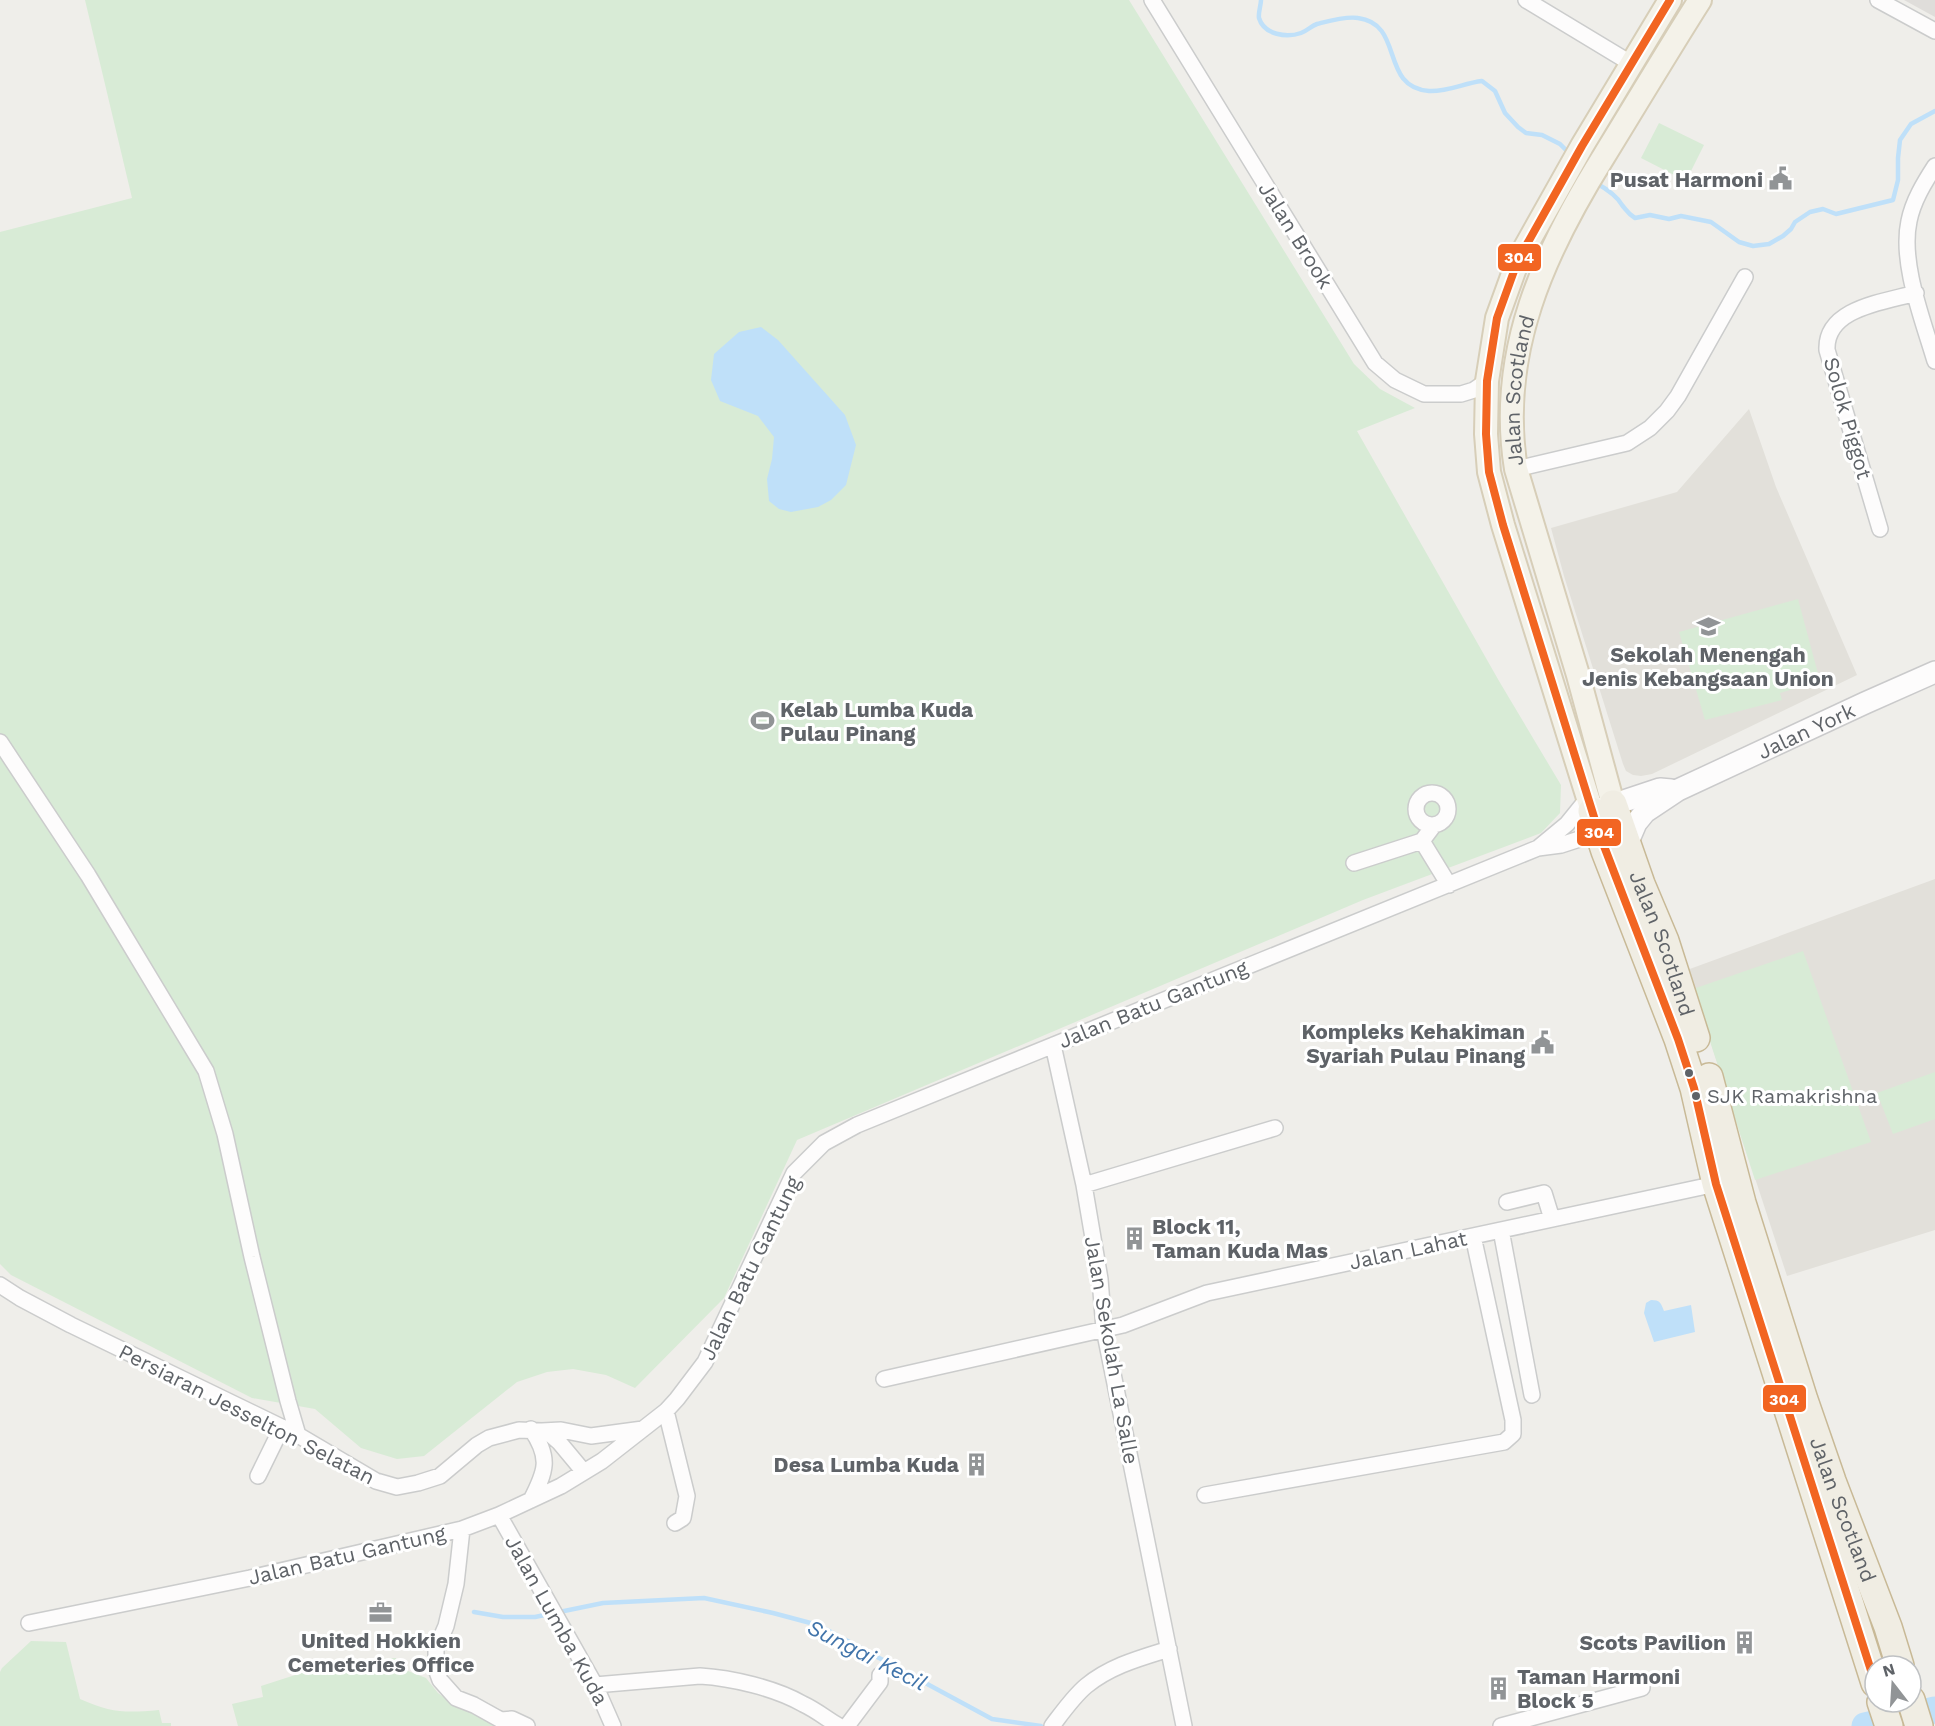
<svg xmlns="http://www.w3.org/2000/svg" width="1935" height="1726" font-family="'Work Sans',sans-serif">
<style>
.industrial{fill:#dfddda}
.education{fill:#e2e0da}
.green{fill:#d8ebd6}
.water{fill:#bfe0f9}
.lines{fill:none;stroke-linecap:round;stroke-linejoin:round}
.stream{stroke:#bfe0f9;stroke-width:4.5}
.river{stroke:#bfe0f9;stroke-width:27}
.street-casing{stroke:#cbcccc;stroke-width:18}
.secondary-casing{stroke:#cacacb;stroke-width:24}
.primary-casing{stroke:#d7ceb8;stroke-width:26}
.highway-casing{stroke:#c8b996;stroke-width:30}
.street{stroke:#fdfcfc;stroke-width:15}
.secondary{stroke:#fdfcfc;stroke-width:21}
.primary{stroke:#f4f2e9;stroke-width:22}
.highway{stroke:#f0ede3;stroke-width:27}
.bus-1-casing{stroke:#fff;stroke-width:12}
.bus-1{stroke:#f26522;stroke-width:8}
.bus-dot{fill:#5f6368;stroke:#fff;stroke-width:2}
.labels{text-anchor:middle;dominant-baseline:central;stroke-width:6;stroke-linejoin:round;paint-order:stroke}
.bus-label{font-size:20px;fill:#5f6368;stroke:#fff;text-anchor:start}
.poi-label{font-size:21px;font-weight:bold;fill:#5f6368;stroke:#fff;text-anchor:end}
.street-label{font-size:21px;fill:#5f6368;stroke:#fff}
.water-label{font-size:22px;font-style:italic;fill:#4174aa;stroke:#fff}
.line-badge{stroke:#fff;stroke-width:2}
.badge-label{font-size:16px;text-anchor:middle;font-weight:bold;fill:#fff}
</style>
<rect width="100%" height="100%" fill="#efeeea"/>
<path class="industrial" d="M1904,0h31v17z"/>
<path class="education" d="M1749,409l27,78 81,188 -205,99 -11,2 -8,-1 -7,-4 -3,-7 -59,-188 -13,-48 126,-36z
M1935,879v351l-148,46 -100,-306z"/>
<path class="green" d="M85,0h1044l225,364 26,25 35,19 -58,23 142,250 62,104 -1,28 -19,20 -178,67 -566,240 -73,158 -89,90 -29,-13 -33,-6 -26,3 -30,10 -93,74 -27,3 -36,-11 -46,-39 -63,-11 -241,-123 -11,-11v-1032l132,-34z
M1659,123l45,22 -18,36 -45,-23z
M1798,599l22,82 -40,12 2,7 -77,20 -26,-88z
M1803,951l68,191 -116,38 -62,-191z
M1935,1072v47l-42,15 -16,-41z
M31,1641l35,1 14,57c32,14 45,14 79,11l3,13h9v3h-171v-54l2,-4z
M396,1658l2,9 28,11 12,15 21,15 49,18h-270l-6,-22 31,-7 -2,-11 56,-18 42,-8z"/>
<path class="water" d="M761,327l17,13 67,75 11,30 -10,40 -15,15 -13,7 -27,5 -12,-3 -10,-8 -2,-22 5,-20 2,-22 -16,-21 -38,-15 -9,-21 3,-26 25,-22z
M1651,1300c9,0 10,3 13,11l27,-6 4,27 -41,10 -10,-29 2,-10z"/>
<g class="lines">
<path class="stream" d="M1261,0c0,5 -3,13 -2,18 5,17 28,20 42,15 6,-2 10,-7 16,-9 12,-3 29,-8 41,-6 47,6 21,69 71,73 19,1 35,-8 53,-10l13,10 10,22 13,14 8,6 16,2 18,9 11,11
M1596,183c9,5 21,13 26,22 5,6 6,9 13,13l15,-3 19,4 12,-3 30,6 28,20 14,4 16,-2 14,-8 8,-7 4,-7 15,-10 13,-3 13,5 57,-14 5,-20v-22l2,-18 11,-16 24,-13
M474,1612l29,5h32l68,-14 101,-5 69,15 45,12 174,94 49,7"/>
<path class="river" d="M1865,1726l70,-16"/>
<defs>
<path id="street" d="M1152,0l223,363 20,17 29,14h37l13,-4 13,-9
M1526,0l106,64
M1878,0l57,31
M1935,166c-11,17 -22,35 -26,55 -9,42 14,99 26,140
M1516,469l111,-26 23,-15 17,-17 11,-15 67,-119
M1880,529l-53,-179c-2,-42 57,-48 89,-57
M0,742l88,133 118,196 19,63 27,123 36,144 10,34
M1416 809a16 16 0 1 1 32 0a16 16 0 1 1-32 0Z
M1422,841l27,44
M1538,848l29,-24 21,-26
M1354,863l68,-22 12,-16
M1053,1045l31,140 16,94 4,50 80,397
M1084,1185l191,-57
M1507,1202l37,-9 8,26
M1501,1230l31,165
M0,1285l20,13 51,27 227,110 78,46 21,6 21,-4 22,-7 37,-31 12,-7 30,-8 23,1 9,4 8,7 25,30
M884,1379l239,-54 84,-32 509,-109
M666,1411l21,85 -4,22 -8,5
M542,1431l19,-1 30,6 52,-7
M258,1476l24,-49
M1205,1495l299,-53 9,-8v-14l-40,-184
M531,1500c15,-29 20,-42 0,-71
M499,1515l96,170 18,41
M462,1529l-6,55 -10,42 -10,23v20l4,11 16,18 18,7 27,15 11,-1 15,7
M29,1623l221,-45 212,-49 37,-14 62,-29 41,-25 64,-50 11,-12 28,-37 89,-189 30,-30 33,-18 681,-277 23,-3 43,-14
M595,1685l105,-9c32,2 75,12 103,28 13,6 24,15 36,22
M847,1726l33,-44v-7
M1052,1726c10,-13 21,-29 34,-40 24,-20 54,-28 83,-37
M1501,1726l141,-38"/>
<g id="secondary">
<path d="M1600,809l60,-20 11,1"/>
<path id="s1" d="M1627,844l9,-21 9,-11 33,-22 187,-87 70,-31"/>
</g>
<g id="primary">
<path id="s2" d="M1613,804l-35,-129 -62,-206c-19,-116 28,-217 88,-313 32,-52 63,-104 96,-156"/>
<path d="M1592,811l-89,-286 -14,-53 -3,-38 1,-53 10,-63 21,-58 64,-114 88,-146"/>
</g>
<g id="highway">
<path id="s3" d="M1613,804l28,80 24,57 31,97"/>
<path d="M1592,811l13,40 73,188 16,49 22,96 159,499"/>
<path id="s4" d="M1709,1077l33,126 62,197 28,81 56,146 12,39"/>
<path d="M1911,1700l8,26"/>
<path d="M1881,1702l8,24"/>
</g>
</defs>
<use href="#street" class="street-casing"/>
<use href="#secondary" class="secondary-casing"/>
<use href="#primary" class="primary-casing"/>
<use href="#highway" class="highway-casing"/>
<use href="#street" class="street"/>
<use href="#secondary" class="secondary"/>
<use href="#primary" class="primary"/>
<use href="#highway" class="highway"/>
<defs>
<path id="bus-1" d="M1670,0l-88,146 -64,114 -21,58 -10,63 -1,53 3,38 14,53 96,308 79,206 16,49 22,96 159,499"/>
</defs>
<use href="#bus-1" class="bus-1-casing"/>
<use href="#bus-1" class="bus-1"/>
</g>
<defs>
<symbol id="civic-bare" viewBox="-9 -9 18 18"><path d="M-.6-6.5H3V-4.5H.6V-3L4-1V1h2V6H-6V1h2V-1L-.6-3ZM-1.2 2.5V6h2.4V2.5Z" fill="#919496" stroke="#fff" stroke-width="2.5" paint-order="stroke"/></symbol>
<symbol id="school-bare" viewBox="-9 -9 18 18"><path d="M0-5L7-2L0 1L-7-2ZM-4 1L0 2.5L4 1V4Q0 6-4 4Z" fill="#919496" stroke="#fff" stroke-width="2.5" paint-order="stroke"/></symbol>
<symbol id="stadium-bare" viewBox="-9 -9 18 18"><path d="M0-5a6.5 5 0 1 0 0 10a6.5 5 0 1 0 0-10ZM-3.5-1.8h7v3.6h-7Z" fill="#919496" stroke="#fff" stroke-width="2.5" paint-order="stroke"/></symbol>
<symbol id="building-bare" viewBox="-9 -9 18 18"><path d="M-4-6H4V6H1V3H-1V6H-4ZM-2.5-4.3h1.7v1.8h-1.7ZM.8-4.3h1.7v1.8H.8ZM-2.5-1h1.7V.8h-1.7ZM.8-1h1.7V.8H.8Z" fill="#919496" stroke="#fff" stroke-width="2.5" paint-order="stroke"/></symbol>
<symbol id="office-bare" viewBox="-9 -9 18 18"><path d="M-6-3h4V-5.5h4V-3h4V5H-6ZM-1-4.5V-3h2v-1.5ZM-6 0V1H6V0Z" fill="#919496" stroke="#fff" stroke-width="2.5" paint-order="stroke"/></symbol>
</defs>
<g fill-rule="evenodd">
<use href="#civic-bare" x="1764" y="162" width="33" height="33"/>
<use href="#school-bare" x="1692" y="610" width="33" height="33"/>
<use href="#stadium-bare" x="746" y="704" width="33" height="33"/>
<use href="#civic-bare" x="1526" y="1026" width="33" height="33"/>
<use href="#building-bare" x="1118" y="1222" width="33" height="33"/>
<use href="#building-bare" x="960" y="1448" width="33" height="33"/>
<use href="#office-bare" x="364" y="1596" width="33" height="33"/>
<use href="#building-bare" x="1728" y="1626" width="33" height="33"/>
<use href="#building-bare" x="1482" y="1672" width="33" height="33"/>
</g>
<g class="bus-dot">
<circle cx="1689" cy="1073" r="5"/>
<circle cx="1696" cy="1096" r="5"/>
</g>
<g class="labels">
<g class="bus-label">
<text x="1707" y="1096">SJK Ramakrishna</text>
</g>
<g class="poi-label">
<text x="1763" y="179">Pusat Harmoni</text>
<text x="1708" y="654" text-anchor="middle">Sekolah Menengah<tspan x="1708" dy="24">Jenis Kebangsaan Union</tspan></text>
<text x="780" y="709" text-anchor="start">Kelab Lumba Kuda<tspan x="780" dy="24">Pulau Pinang</tspan></text>
<text x="1525" y="1031">Kompleks Kehakiman<tspan x="1525" dy="24">Syariah Pulau Pinang</tspan></text>
<text x="1152" y="1226" text-anchor="start">Block 11,<tspan x="1152" dy="24">Taman Kuda Mas</tspan></text>
<text x="959" y="1464">Desa Lumba Kuda</text>
<text x="381" y="1640" text-anchor="middle">United Hokkien<tspan x="381" dy="24">Cemeteries Office</tspan></text>
<text x="1726" y="1642">Scots Pavilion</text>
<text x="1517" y="1676" text-anchor="start">Taman Harmoni<tspan x="1517" dy="24">Block 5</tspan></text>
</g>
<g class="street-label">
<text transform="translate(1296 235) rotate(58)">Jalan Brook</text>
<text stroke="none"><textPath href="#s2" startOffset="428">Jalan Scotland</textPath></text>
<text transform="translate(1848 418) rotate(74)">Solok Piggot</text>
<text stroke="none"><textPath href="#s1" startOffset="218">Jalan York</textPath></text>
<text stroke="none"><textPath href="#s3" startOffset="148">Jalan Scotland</textPath></text>
<text transform="translate(1153 1004) rotate(-22)">Jalan Batu Gantung</text>
<text transform="translate(1408 1250) rotate(-12)">Jalan Lahat</text>
<text transform="translate(750 1268) rotate(-64)">Jalan Batu Gantung</text>
<text transform="translate(1112 1350) rotate(80)">Jalan Sekolah La Salle</text>
<text transform="translate(247 1414) rotate(27)">Persiaran Jesselton Selatan</text>
<text stroke="none"><textPath href="#s4" startOffset="453">Jalan Scotland</textPath></text>
<text transform="translate(347 1555) rotate(-13)">Jalan Batu Gantung</text>
<text transform="translate(557 1620) rotate(61)">Jalan Lumba Kuda</text>
</g>
<g class="water-label">
<text transform="translate(867 1655) rotate(27)">Sungai Kecil</text>
</g>
</g>
<g class="line-badge">
<rect x="1497" y="243" width="45" height="29" rx="6" fill="#f26522"/>
<rect x="1576" y="818" width="46" height="29" rx="6" fill="#f26522"/>
<rect x="1762" y="1384" width="45" height="29" rx="6" fill="#f26522"/>
</g>
<g class="badge-label">
<text x="1519" y="263">304</text>
<text x="1599" y="838">304</text>
<text x="1784" y="1405">304</text>
</g>
<g transform="translate(1893 1684) rotate(343)"><circle r="28" fill="#ffffff" stroke="#bfc1c3" stroke-width="1.5"/>
<path d="M0-4.5L10 22L0 15L-10 22Z" fill="#919496"/>
<text y="-9" font-size="16" font-weight="bold" text-anchor="middle" fill="#5f6368">N</text>
</g>
</svg>
